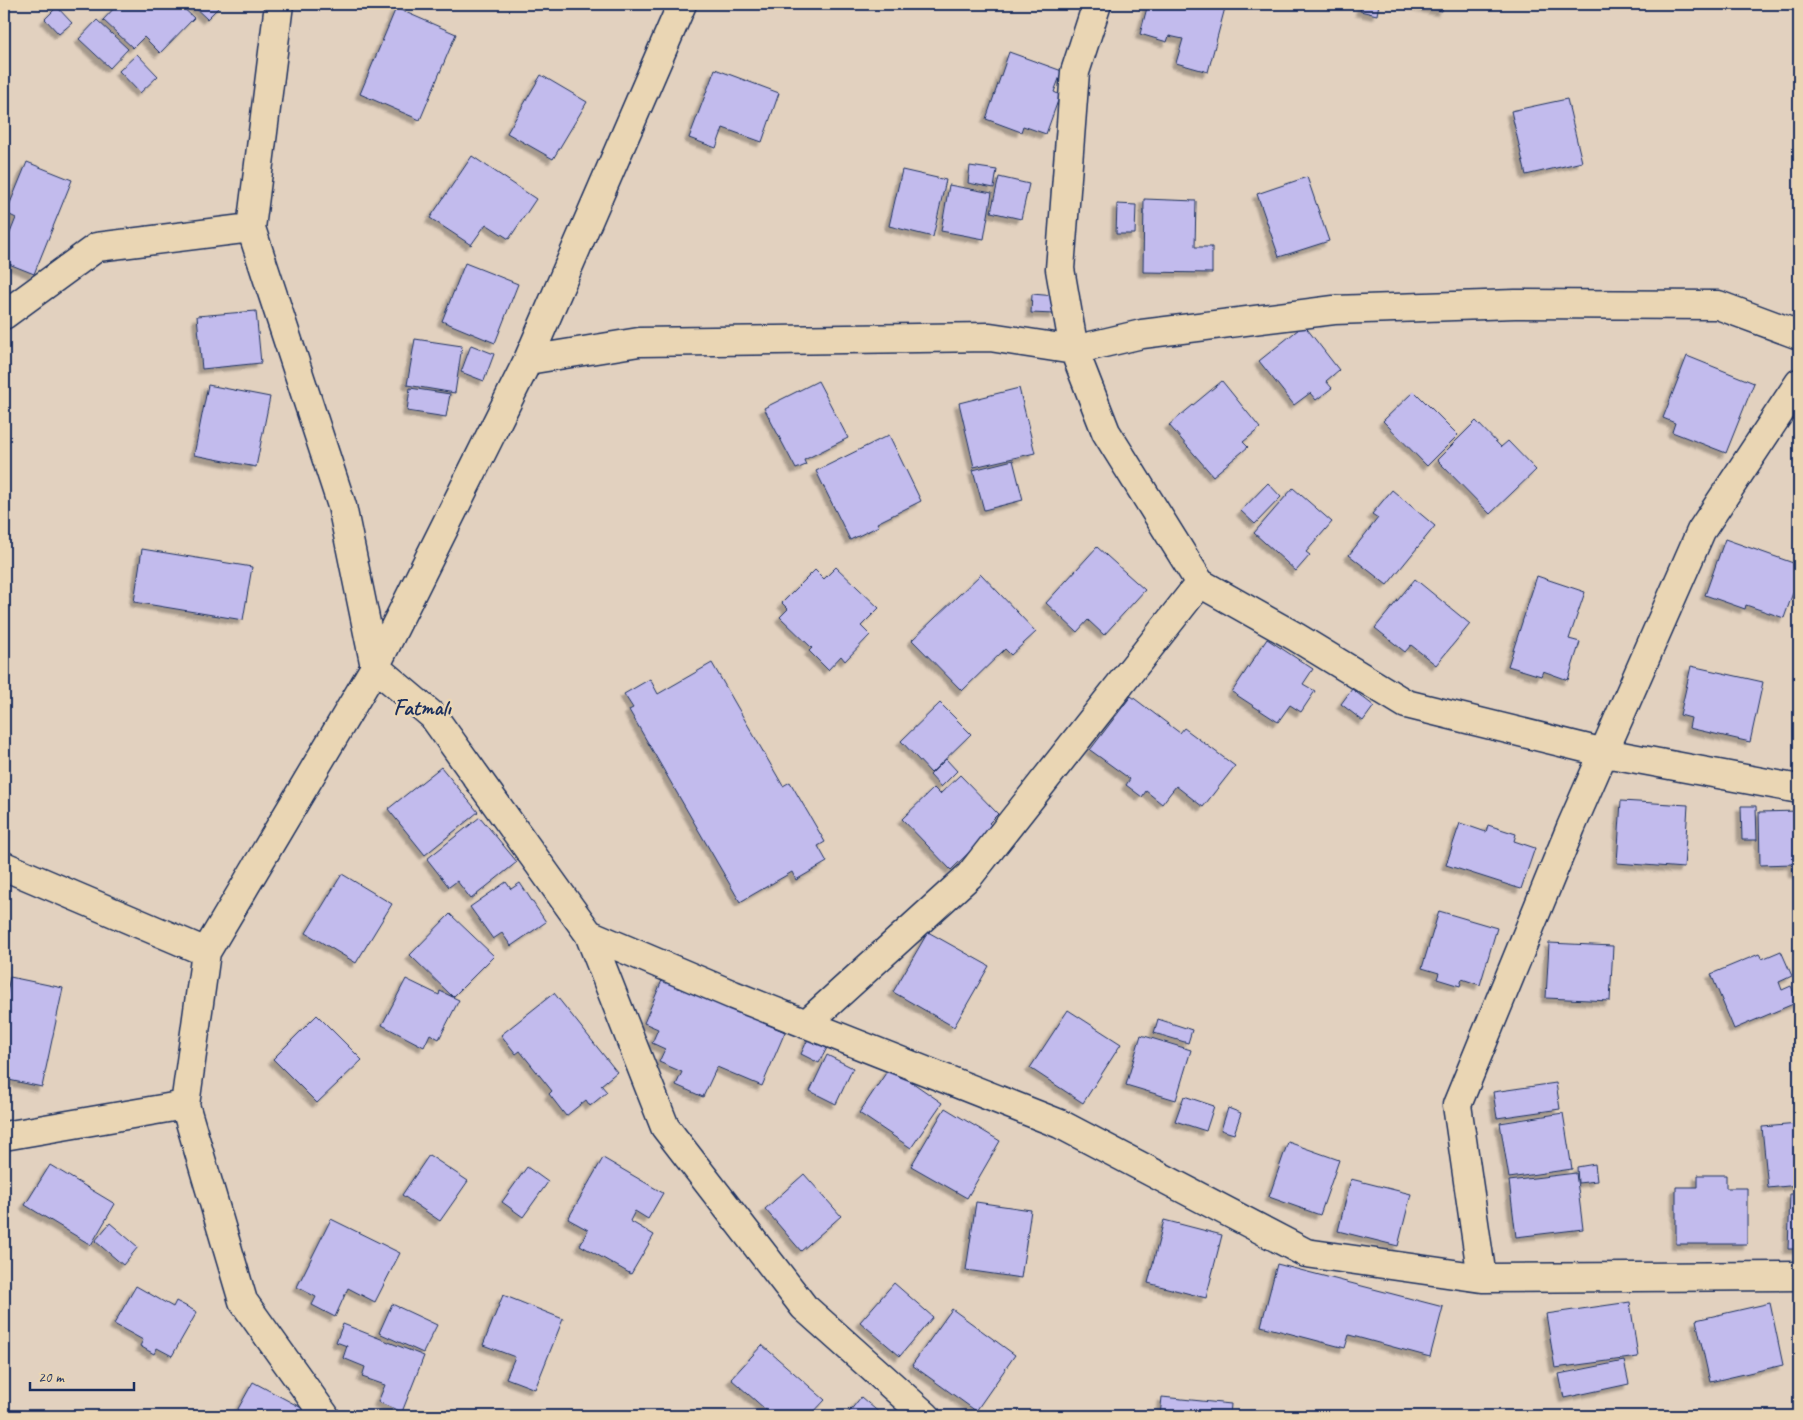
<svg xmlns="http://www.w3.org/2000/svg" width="1803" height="1420" font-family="Caveat,sans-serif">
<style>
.building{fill:#c2bbed;stroke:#1b2f5e;filter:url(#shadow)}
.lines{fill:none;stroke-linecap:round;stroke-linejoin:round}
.minor-casing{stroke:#1b2f5e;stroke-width:31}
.minor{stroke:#ead6b4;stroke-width:28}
.labels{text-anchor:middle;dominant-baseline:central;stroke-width:5;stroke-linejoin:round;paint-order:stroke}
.quarter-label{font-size:22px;font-weight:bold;fill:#1b2f5e;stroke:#ead6b4}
</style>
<defs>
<filter id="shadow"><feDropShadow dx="-4.5" dy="4.5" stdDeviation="1" flood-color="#0004"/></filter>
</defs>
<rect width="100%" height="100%" fill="#e2d1bf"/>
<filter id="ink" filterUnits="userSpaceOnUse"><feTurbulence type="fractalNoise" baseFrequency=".02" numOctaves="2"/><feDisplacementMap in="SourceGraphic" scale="10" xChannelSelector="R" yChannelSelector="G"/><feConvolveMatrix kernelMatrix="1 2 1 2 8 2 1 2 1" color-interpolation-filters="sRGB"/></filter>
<g filter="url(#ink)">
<path class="building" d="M118,4h61l15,14 -34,35 -16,-16 -11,11 -30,-28z
M191,4h31l-15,15z
M1148,4h78l-18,68 -32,-9 7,-24 -14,-3 -2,6 -27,-8z
M1362,4h17l-2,11 -17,-4z
M1410,4h34l-2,7z
M57,7l15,16 -13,11 -14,-15z
M396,8l60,26 -36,86 -60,-26z
M97,20l31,29 -18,19 -31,-29z
M1009,52l53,19 -8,21 6,3 -14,39 -23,-8 -2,6 -35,-13z
M137,54l21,22 -18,17 -21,-22z
M715,69l64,24 -17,49 -39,-14 -7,20 -27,-10z
M541,75l46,27 -34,57 -46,-26z
M1567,99l15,63 -56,13 -15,-64z
M472,156l64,43 -27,40 -23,-15 -15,21 -41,-27z
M27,162l45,18 -38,94 -30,-12v-14l12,-30 -10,-5z
M970,166l27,4 -3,18 -26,-5z
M902,170l44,10 -13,57 -44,-11z
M999,177l30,7 -8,35 -30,-7z
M1307,177l22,64 -50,16 -22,-63z
M949,185l43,8 -8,46 -43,-8z
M1144,199l52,2 -1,46h17v26l-69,-1z
M1117,204l19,1 -1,29h-19z
M465,263l53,21 -23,59 -53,-22z
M1032,294l23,2 -1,18 -23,-1z
M256,311l5,52 -59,6 -5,-53z
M1304,325l35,45 -13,11 6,7 -16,12 -6,-7 -16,12 -35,-44z
M415,339l47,7 -7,47 -48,-8z
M471,345l23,9 -10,27 -23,-9z
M1687,356l67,27 -28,70 -54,-21 3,-9 -12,-5z
M818,381l30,57 -44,22 2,5 -10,4 -32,-61z
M1222,381l38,47 -17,14 5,5 -35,29 -44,-51z
M208,385l62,12 -14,70 -62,-12z
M410,388l40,6 -4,23 -39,-6z
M1019,388l16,65 -61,14 -15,-64z
M1414,391l44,44 -31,31 -44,-45z
M1476,421l25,26 7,-6 28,29 -46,44 -53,-54z
M889,435l32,66 -44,22 2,3 -29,14 -34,-69z
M1013,460l10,40 -39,10 -11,-40z
M1268,483l13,14 -26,27 -14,-13z
M1293,488l39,34 -26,30 4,3 -14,16 -42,-38z
M1392,490l43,36 -48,59 -38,-30 29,-37 -6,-4z
M1725,539l74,26v11l-15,42 -38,-13 -1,4 -40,-14z
M1097,547l48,43 -41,45 -16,-15 -11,12 -31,-29z
M142,549l110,18 -9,53 -109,-18z
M836,567l43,41 -18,18 9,9 -25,26 -4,-5 -13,14 -19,-19 3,-3 -32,-31 8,-8 -6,-6 33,-33 9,9z
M981,574l55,58 -25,23 -6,-6 -43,42 -50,-51z
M1537,576l48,16 -16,47 11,3 -12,38 -25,-9 -2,5 -33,-10z
M1415,579l55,45 -34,41 -25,-20 -6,7 -30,-24z
M1267,639l46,30 -10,15 12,7 -14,21 -11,-7 -12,17 -46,-30z
M712,663l71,123 7,-4 35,60 -7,4 9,16 -31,18 -4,-8 -52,30 -111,-192 4,-2 -9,-14 26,-15 8,15z
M1691,666l72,16 -13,60 -61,-14 2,-10 -11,-3z
M1352,689l22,17 -11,15 -22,-17z
M1131,696l49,37 4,-5 51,38 -32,41 -27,-21 -14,18 -16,-13 -4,6 -16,-12 4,-6 -40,-29z
M940,703l31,31 -40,39 -30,-32z
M946,759l11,12 -16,16 -11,-12z
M441,767l37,45 -53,43 -37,-46z
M960,775l38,39 -9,9 5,5 -43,42 -49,-51 32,-31 6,6z
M1621,801l67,4 -4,63 -67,-5z
M1741,806h15l1,34h-15z
M1799,811v62h-6v-9l-33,1 -1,-53z
M480,817l37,45 -46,37 -14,-18 -8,6 -22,-28z
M1460,823l26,9 2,-7 28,9 -2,7 21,7 -14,41 -75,-24z
M342,874l50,30 -36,59 -50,-30z
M506,882l5,7 9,-6 26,39 -35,24 -9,-13 -9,6 -23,-32z
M1439,911l58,17 -17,57 -18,-6 -2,7 -23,-7 2,-6 -17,-5z
M450,914l44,42 -41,41 -43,-42z
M928,932l61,34 -35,61 -61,-35z
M1549,943l64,3 -3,55 -64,-3z
M1781,951l11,25 -13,6 3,8 9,-4 7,16 -64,27 -23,-55 48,-20 3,5z
M10,977l53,11 -21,99 -38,-8v-71z
M663,978l122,54 -23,54 -45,-19 -14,30 -27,-12 6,-13 -23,-10 6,-13 -13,-6 6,-14 -14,-6z
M406,979l33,16 1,-4 19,9 -20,39 -9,-5 -6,13 -42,-22z
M554,993l63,79 -16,13 6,7 -17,14 -4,-6 -20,16 -17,-22 3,-3 -32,-40 -4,3 -15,-19z
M1068,1010l53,34 -38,59 -53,-35z
M317,1015l45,45 -45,43 -44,-44z
M1158,1019l34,11 -4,13 -34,-10z
M810,1035l19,9 -10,19 -18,-9z
M1141,1035l50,15 -15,50 -50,-15z
M827,1055l26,13 -17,36 -26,-13z
M890,1067l52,36 -31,45 -52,-35z
M1556,1083l4,26 -63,9 -4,-26z
M1184,1096l30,10 -8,25 -31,-10z
M945,1108l55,33 -33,57 -56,-32z
M1228,1108l13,5 -7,21 -13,-4z
M1563,1113l9,56 -63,9 -9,-55z
M1799,1124v61l-31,3 -6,-61z
M1288,1142l51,18 -19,55 -51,-18z
M429,1155l39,26 -28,40 -38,-26z
M603,1158l60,35 -15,26 -13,-8 -5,10 24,14 -23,39 -51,-29 8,-15 -20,-11z
M1595,1164l2,17 -19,2 -1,-16z
M50,1165l65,39 -24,41 -66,-40z
M527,1167l21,15 -25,35 -21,-15z
M1576,1173l7,56 -67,8 -7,-56z
M804,1174l37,42 -40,35 -36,-42z
M1698,1175h28v13h21v56h-71v-57h22z
M1351,1179l60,15 -13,52 -60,-15z
M1790,1194h9v55h-11z
M976,1202l55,8 -10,68 -55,-8z
M331,1219l69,34 -25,49 -27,-14 -13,29 -23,-12 4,-8 -19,-10z
M1164,1220l58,15 -16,63 -58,-15z
M110,1223l28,24 -15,18 -28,-24z
M1277,1264l166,43 -13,50 -81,-22 -4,13 -84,-22z
M894,1283l39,34 -33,39 -40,-34z
M136,1286l37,21 3,-6 21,11 -25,44 -15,-8 -3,6 -14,-8 3,-6 -29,-16z
M503,1295l60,24 -28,70 -29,-11 9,-21 -32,-12z
M1630,1302l8,55 -83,11 -9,-54z
M1770,1303l13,62 -73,17 -14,-62z
M392,1304l45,21 -14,28 -44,-20z
M952,1309l63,46 -39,56 -64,-46z
M343,1324l81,32 -22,56 -24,-10 7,-17 -23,-8 3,-10 -22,-9 4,-12 -11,-4z
M762,1345l63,55 -15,16h-37l-42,-37z
M1624,1361l5,23 -65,14 -5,-24z
M253,1382l60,32 -1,2h-78z
M861,1397l21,18 -1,1h-35z
M1162,1397l69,7 -1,12h-70z"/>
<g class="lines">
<defs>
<path id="minor" d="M279,4l-28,224 91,278 33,161 58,49 156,218 144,61 327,129 246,129 176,25 317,-2
M1097,4l-22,68 -15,197 14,81 32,82 94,151 96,54 110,67 199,49 194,36
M4,315l93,-68 154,-19
M528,360l111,-18 351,-5 84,13 68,-16 192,-24 181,-6 203,1 81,30
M4,866l202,86
M589,934l76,193 139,180 122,109
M806,1024l164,-149 230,-292
M4,1136l181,-31
M1482,1278l-25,-173 114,-278 130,-296 98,-148
M325,1416l-82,-115 -58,-196 21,-153 169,-285 153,-307 154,-356"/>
</defs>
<use href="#minor" class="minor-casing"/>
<use href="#minor" class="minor"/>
</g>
</g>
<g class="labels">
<g class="quarter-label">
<text x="422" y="708">Fatmalı</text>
</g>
</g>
<rect width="1803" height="1420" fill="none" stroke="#ead6b4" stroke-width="20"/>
<rect x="10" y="10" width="1783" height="1400" fill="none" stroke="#1b2f5e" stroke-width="2" filter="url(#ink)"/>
<path d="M30 1382v8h104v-8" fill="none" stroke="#1b2f5e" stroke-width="2.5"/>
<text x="38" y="1382" font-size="15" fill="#1b2f5e" stroke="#ead6b4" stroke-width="4" paint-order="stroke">20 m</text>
</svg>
